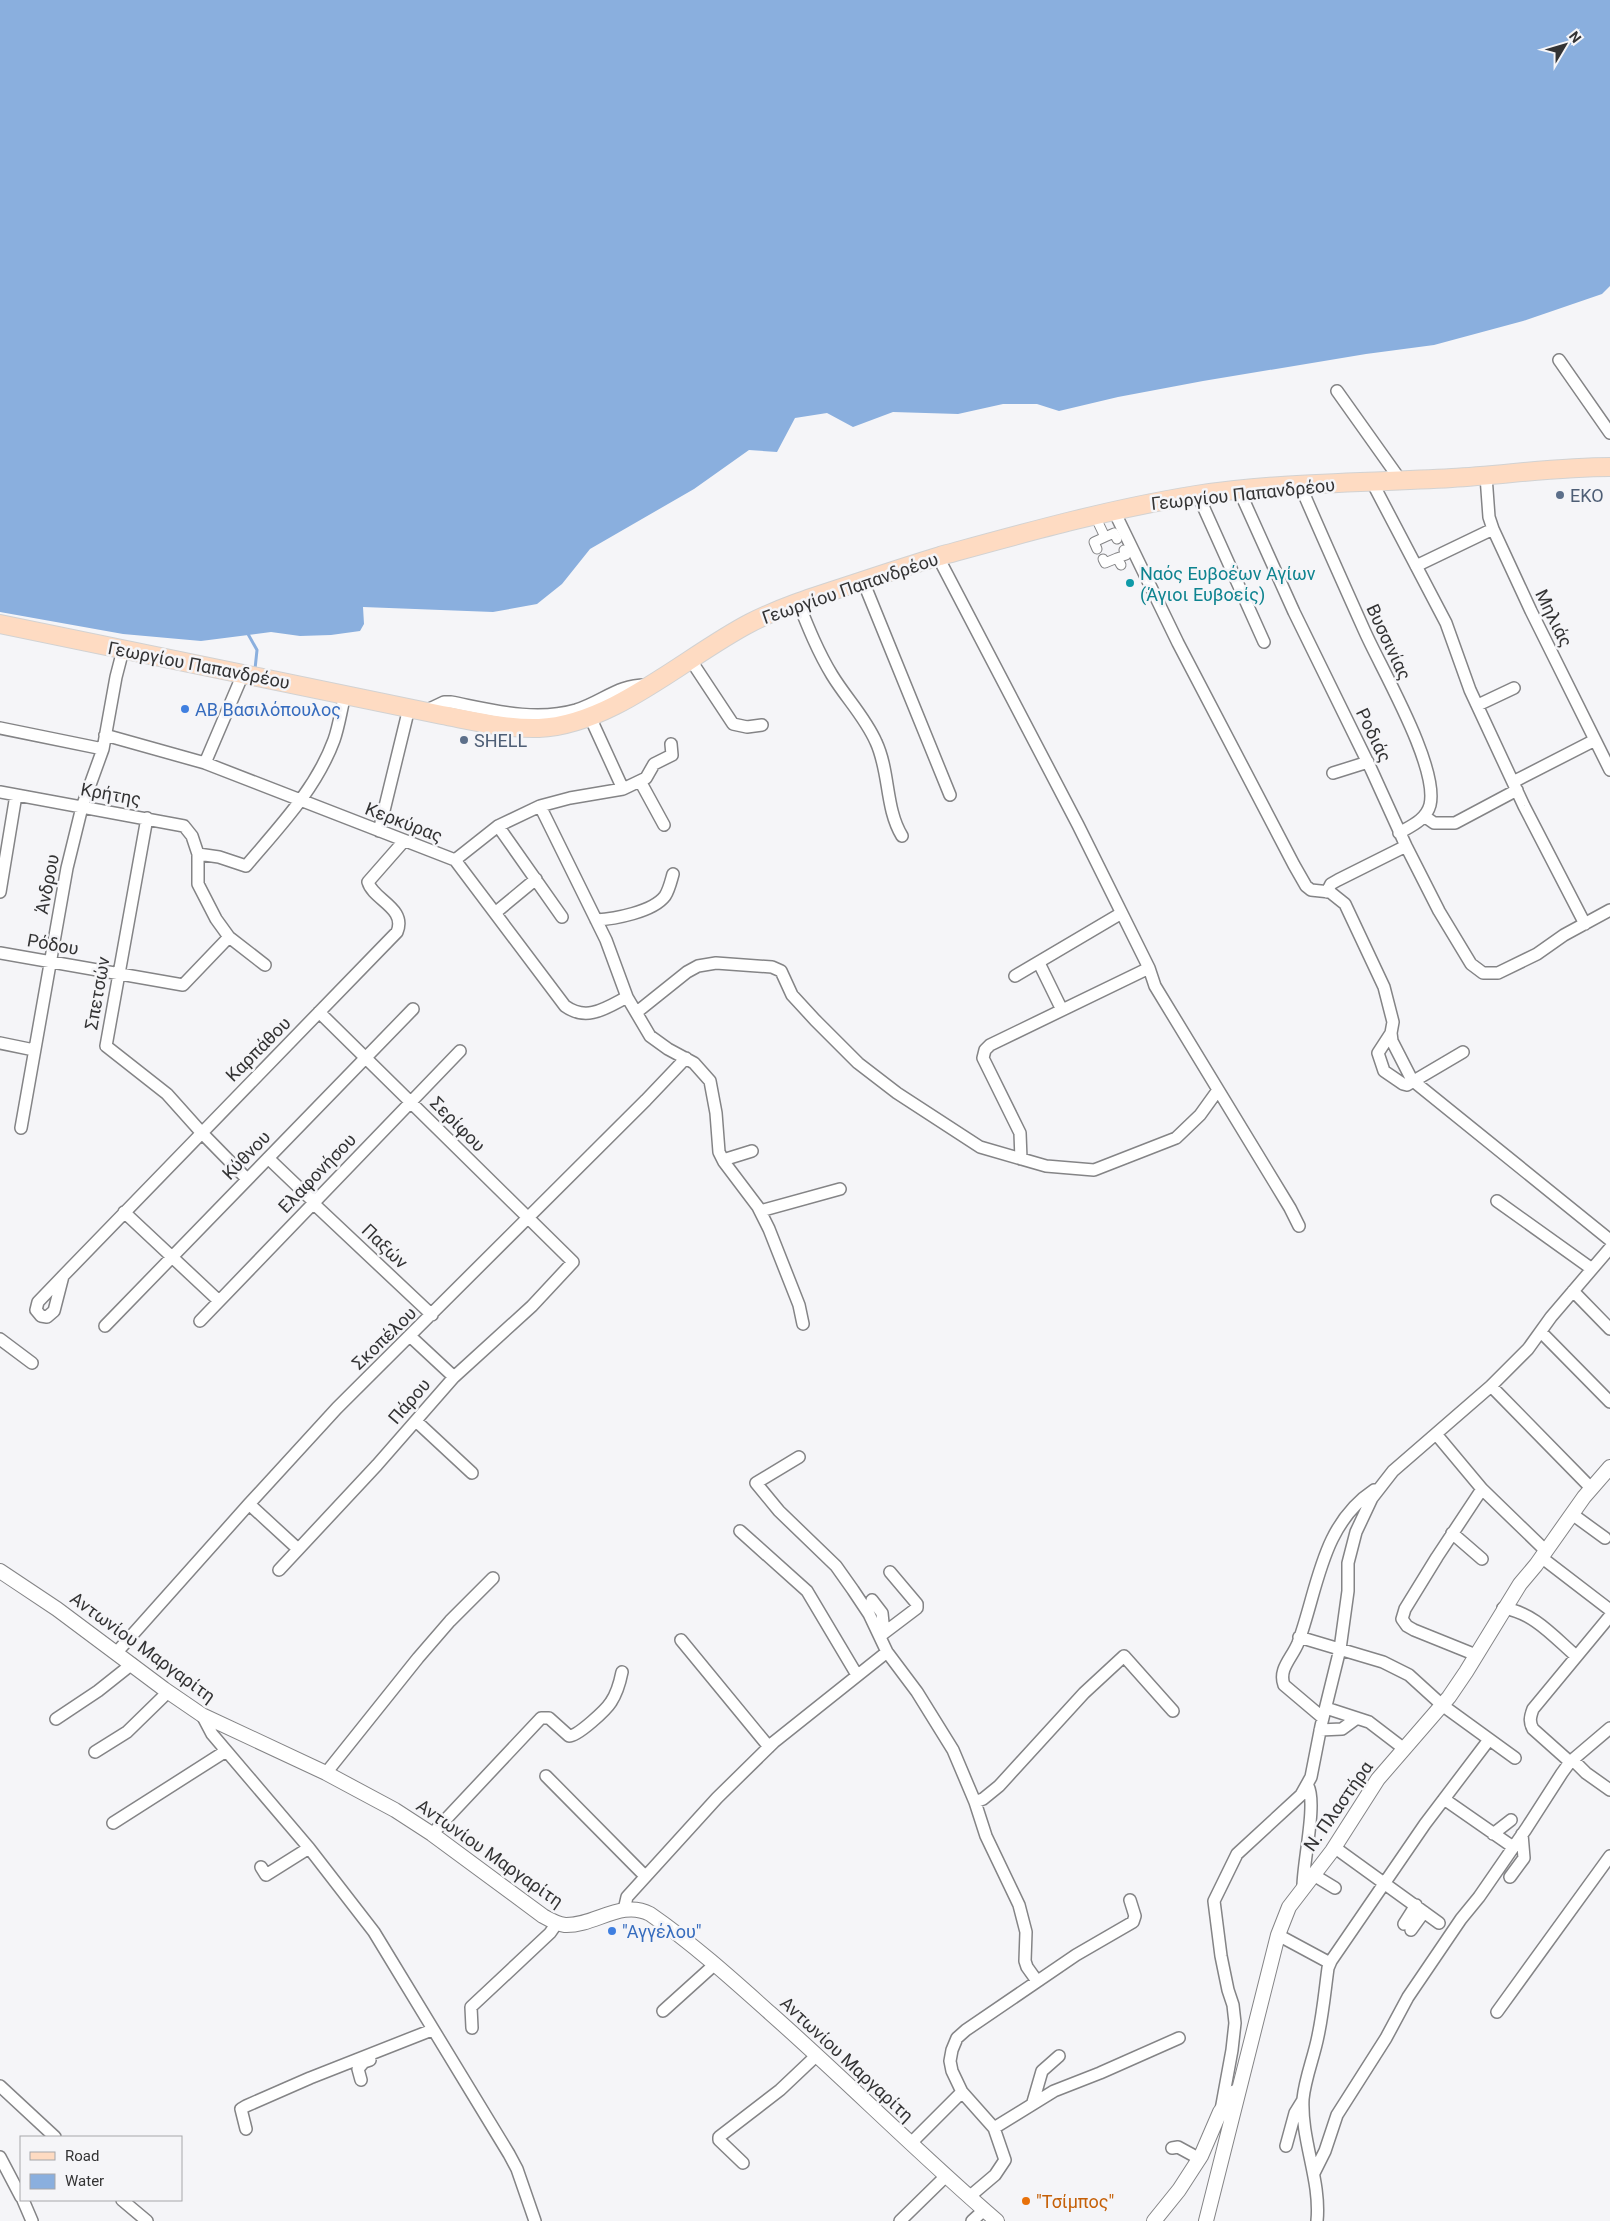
<svg xmlns="http://www.w3.org/2000/svg" width="1610" height="2221" font-family="Roboto,sans-serif">
<style>
.water{fill:#8aafde}
.lines{fill:none;stroke-linecap:round;stroke-linejoin:round}
.stream{stroke:#8aafde;stroke-width:3}
.pedestrian-casing{stroke:#848486;stroke-width:11}
.minor-casing{stroke:#848486;stroke-width:14}
.tertiary-casing{stroke:#848486;stroke-width:16}
.primary-casing{stroke:#d2d2d2;stroke-width:20}
.pedestrian{stroke:#fff;stroke-width:9}
.minor{stroke:#fff;stroke-width:11}
.tertiary{stroke:#fff;stroke-width:14}
.primary{stroke:#fedbc2;stroke-width:18}
.service-dot{fill:#5c6f8a;stroke:#f5f5f8;stroke-width:2}
.culture-dot{fill:#0f9aa8;stroke:#f5f5f8;stroke-width:2}
.shop-dot{fill:#3f7fe0;stroke:#f5f5f8;stroke-width:2}
.food-dot{fill:#e8710a;stroke:#f5f5f8;stroke-width:2}
.labels{text-anchor:middle;dominant-baseline:central;stroke-width:5;stroke-linejoin:round;paint-order:stroke}
.street-label{font-size:18px;fill:#333334;stroke:#f5f5f8}
.service-label{font-size:18px;fill:#4e5e75;stroke:#f5f5f8;text-anchor:start}
.culture-label{font-size:18px;fill:#0d838f;stroke:#f5f5f8;text-anchor:start}
.shop-label{font-size:18px;fill:#366cbe;stroke:#f5f5f8;text-anchor:start}
.food-label{font-size:18px;fill:#c56008;stroke:#f5f5f8;text-anchor:start}
</style>
<rect width="100%" height="100%" fill="#f5f5f8"/>
<path class="water" d="M0,0h1610v286l-8,8 -79,27 -89,24 -68,9 -163,27 -85,16 -59,14 -22,-7h-34l-45,10 -65,-2 -40,15 -26,-14 -32,5 -18,34 -28,-2 -55,39 -104,60 -28,35 -25,20 -44,8 -130,-5 1,17 -4,7 -29,4 -31,1 -29,-4 -70,9 -78,-7 -123,-22z"/>
<g class="lines">
<path class="stream" d="M248,634l9,16 -2,19"/>
<defs>
<path id="pedestrian" d="M1095,516l10,21 9,-4 3,6
M1097,549l-3,-7 11,-5
M1103,559l2,4 12,-5
M1121,565l-4,-7 9,-3 -2,-5"/>
<path id="minor" d="M1559,360l51,73
M1337,391l64,90
M1486,476l3,41 4,12 38,82 79,159
M1371,480l75,143 24,67 54,116 61,118
M1300,485c21,49 43,98 65,147 17,38 74,135 65,173 -4,15 -19,21 -31,28
M1239,490l55,122 77,157 35,77 33,65 32,53 12,9h15l39,-19 27,-19 46,-25
M1198,495l66,147
M1114,511l64,132 116,222 12,21 5,4 19,2 15,12 39,83 9,35 -2,11 1,8 20,39 198,160
M938,557l140,268 71,143 6,18 135,222 9,18
M1416,566l77,-37
M863,581l87,214
M798,602c10,25 20,50 34,73 14,23 33,42 44,67 14,30 9,66 26,94
M690,659l43,65 14,3 15,-2
M1478,705l36,-17
M425,711l19,-9h7c41,8 84,20 125,8 28,-9 42,-26 72,-25
M590,717l33,72
M0,728l103,21
M105,735l100,28 250,97 110,146c22,16 41,2 62,-9
M205,763l38,-89
M1333,773l35,-11
M640,781l24,44
M1513,782l82,-42
M0,792l184,34 8,10 6,18v30l18,35 13,18 36,28
M540,806l30,-8 53,-9 23,-11 8,-14 18,-9 -1,-11
M1424,816l10,7h21l62,-33
M147,818l-41,228 61,48 34,38 46,47
M498,826l64,91
M379,831l30,-123
M198,854l21,3 27,9c33,-39 70,-77 88,-126 5,-14 7,-30 11,-45
M455,860l43,-34 42,-20 66,134 21,57 23,39 18,13 26,14 16,18 6,32 3,39 5,10 34,45 11,22 30,76 4,19
M0,892l16,-97
M1327,892l4,-8 7,-4 68,-34
M495,913l41,-34
M596,920c18,-1 57,-8 69,-24 4,-6 6,-15 8,-22
M0,953l183,32 46,-48
M1039,963l23,47
M1015,976l105,-62
M637,1012l50,-40 11,-6 18,-3 56,4 9,4 11,24 23,25 43,43 39,30 83,54 66,19 48,4 82,-32 24,-23 18,-25
M1391,1033l-13,20 6,18 19,13 4,1 56,-33
M0,1043l34,7
M21,1128l46,-260 15,-61 21,-58 13,-72 7,-27
M268,1158l46,44
M1021,1159l-1,-26 -37,-75 2,-8 5,-5 159,-77
M723,1160l29,-9
M1497,1201l95,68
M313,1203l119,112
M760,1211l80,-22
M124,1212l95,89
M63,1276l-9,35 -7,6 -6,-1 -5,-6 2,-8 25,-26 334,-344c10,-24 -24,-32 -29,-50l36,-41
M1573,1291l37,38
M200,1321l260,-270
M105,1326l308,-317
M1541,1332l69,70
M411,1337l43,40
M0,1339l32,24
M1491,1386l100,102
M416,1421l56,52
M1436,1434l46,55 64,62
M799,1457l-43,26 23,28 57,55 17,24 16,24 18,38 30,40 36,58 22,52 8,-3 16,-13 85,-93 40,-37 49,55
M249,1504l49,45
M1572,1514l33,24
M740,1531l67,60 50,84
M1452,1533l30,26
M1541,1557l69,53
M279,1570l98,-105 77,-88 78,-71 41,-44 -254,-250
M872,1600l10,13 2,20
M1503,1608c30,4 51,29 73,48
M880,1636l37,-28v-4l-27,-32
M1299,1637l84,25 26,13 33,30 73,53
M681,1640l88,107
M117,1652l132,-148 88,-96 309,-308 40,-42
M1476,1655l-62,-25 -7,-4 -5,-7 3,-10 32,-52 45,-68
M1326,1708l43,14 34,26
M202,1715l10,19 97,114 65,84 135,222 8,15 18,52
M1323,1718l-39,-33c-6,-16 8,-27 14,-42 20,-54 23,-118 76,-153
M56,1719l42,-28 34,-27
M1320,1730l22,-1 15,-11
M95,1752l32,-20 41,-40
M1573,1760l13,13 24,17
M1570,1762l-37,-33c-4,-7 -3,-12 0,-20l77,-93
M326,1773l92,-115 32,-37 43,-43
M546,1776l99,100
M1444,1799l69,48
M975,1802l11,34 33,69 7,27 -1,29 2,6 10,14
M113,1823l113,-72
M432,1834l109,-116h8l20,18c9,0 37,-26 42,-34 6,-9 9,-20 11,-30
M1493,1834l18,-14
M1334,1847l105,76
M261,1867l5,8 43,-27
M1312,1874l23,14
M1510,1877l14,-19 -2,-24
M1303,1886c0,-23 14,-83 5,-100
M624,1910l3,-13 90,-99 57,-56 113,-90
M1404,1924l12,-19
M1411,1930l13,-18
M1278,1935l52,28
M663,2011l51,-46
M1497,2012l113,-156
M472,2028l-1,-21 79,-74 7,-10
M361,2080l-3,-11 6,-7 6,-2
M0,2086l55,51
M962,2092l32,36 11,32 -10,15 -26,22
M1033,2102l9,-31 17,-15
M1221,2110l11,-60 3,-27 -2,-18 -5,-15 -7,-34 -7,-55 23,-47 64,-59 10,-18 10,-51 19,-77 8,-58v-28l8,-31 16,-34 21,-27 98,-85 37,-37 23,-32 59,-69
M994,2128l60,-37 46,-18 79,-35
M246,2129l-5,-20 5,-3 64,-28 122,-48
M911,2143l51,-51 -10,-21 -2,-10 2,-11 5,-12 9,-8 110,-75 57,-33 2,-6 -5,-16
M1286,2146l9,-33 8,-13
M1172,2148l6,-1 22,12
M0,2157l21,40
M743,2163l-24,-23v-3l61,-47 37,-35
M1314,2173l11,-22 12,-36 49,-77 22,-41 53,-78 18,-22 47,-68 36,-56 8,-11 40,-34
M23,2200l9,21
M122,2200l25,21
M900,2221l45,-44
M972,2221l12,-11
M1317,2221c4,-41 -16,-80 -14,-122 2,-21 11,-42 15,-63 5,-23 7,-46 10,-68l3,-7 94,-137 63,-83"/>
<path id="tertiary" d="M0,1571l57,38 107,80 38,26 124,58 69,37 37,24 111,82c7,4 15,8 22,9 30,1 56,-26 85,-11 42,29 82,65 120,99 77,68 149,141 227,208
M1154,2221l25,-31 22,-34 19,-44 15,-20
M1206,2221l72,-286 11,-28 43,-56 46,-72 71,-82 17,-25 54,-88 16,-19 48,-68 26,-30"/>
<path id="primary" d="M0,624l442,91c32,6 64,14 97,13 74,-3 147,-72 211,-105 29,-15 60,-25 91,-35 33,-11 66,-22 99,-32 84,-23 169,-47 256,-61 84,-13 170,-12 256,-17 52,-3 105,-11 158,-11"/>
</defs>
<use href="#pedestrian" class="pedestrian-casing"/>
<use href="#minor" class="minor-casing"/>
<use href="#tertiary" class="tertiary-casing"/>
<use href="#primary" class="primary-casing"/>
<use href="#pedestrian" class="pedestrian"/>
<use href="#minor" class="minor"/>
<use href="#tertiary" class="tertiary"/>
<use href="#primary" class="primary"/>
</g>
<g class="service-dot">
<circle cx="1560" cy="495" r="5"/>
<circle cx="464" cy="740" r="5"/>
</g>
<circle class="culture-dot" cx="1130" cy="583" r="5"/>
<g class="shop-dot">
<circle cx="185" cy="709" r="5"/>
<circle cx="612" cy="1931" r="5"/>
</g>
<circle class="food-dot" cx="1026" cy="2201" r="5"/>
<g class="labels">
<g class="street-label">
<text transform="translate(1243 494) rotate(-6)">Γεωργίου Παπανδρέου</text>
<text transform="translate(850 588) rotate(-19)">Γεωργίου Παπανδρέου</text>
<text transform="translate(1554 618) rotate(64)">Μηλιάς</text>
<text transform="translate(1389 642) rotate(65)">Βυσσινίας</text>
<text transform="translate(199 665) rotate(11)">Γεωργίου Παπανδρέου</text>
<text transform="translate(1374 735) rotate(64)">Ροδιάς</text>
<text transform="translate(111 794) rotate(10)">Κρήτης</text>
<text transform="translate(404 822) rotate(21)">Κερκύρας</text>
<text transform="translate(47 884) rotate(-79)">Άνδρου</text>
<text transform="translate(53 944) rotate(10)">Ρόδου</text>
<text transform="translate(97 993) rotate(-80)">Σπετσών</text>
<text transform="translate(258 1049) rotate(-45)">Καρπάθου</text>
<text transform="translate(458 1124) rotate(45)">Σερίφου</text>
<text transform="translate(246 1155) rotate(-46)">Κύθνου</text>
<text transform="translate(317 1173) rotate(-46)">Ελαφονήσου</text>
<text transform="translate(385 1246) rotate(44)">Παξών</text>
<text transform="translate(384 1338) rotate(-44)">Σκοπέλου</text>
<text transform="translate(409 1401) rotate(-49)">Πάρου</text>
<text transform="translate(143 1647) rotate(36)">Αντωνίου Μαργαρίτη</text>
<text transform="translate(1338 1806) rotate(-55)">Ν. Πλαστήρα</text>
<text transform="translate(490 1853) rotate(35)">Αντωνίου Μαργαρίτη</text>
<text transform="translate(847 2059) rotate(43)">Αντωνίου Μαργαρίτη</text>
</g>
<g class="service-label">
<text x="1570" y="495">ΕΚΟ</text>
<text x="474" y="740">SHELL</text>
</g>
<g class="culture-label">
<text x="1140" y="573">Ναός Ευβοέων Αγίων<tspan x="1140" dy="21">(Άγιοι Ευβοείς)</tspan></text>
</g>
<g class="shop-label">
<text x="195" y="709">ΑΒ Βασιλόπουλος</text>
<text x="622" y="1931">"Αγγέλου"</text>
</g>
<g class="food-label">
<text x="1036" y="2201">"Τσίμπος"</text>
</g>
</g>
<rect x="20" y="2136" width="162" height="65" fill="#f5f5f8" stroke="#a7a7aa"/>
<rect x="30" y="2152" width="25" height="8" fill="#fedbc2" stroke="#a7a7aa"/>
<text x="65" y="2161" font-size="15" fill="#333334">Road</text>
<rect x="30" y="2174" width="25" height="15" fill="#8aafde" stroke="#a7a7aa"/>
<text x="65" y="2186" font-size="15" fill="#333334">Water</text>
<g transform="translate(1565 45) rotate(52)" stroke="#f5f5f8" stroke-width="4" paint-order="stroke">
<path d="M0-4L9 19L0 12L-9 19Z" fill="#333334"/>
<text y="-8" font-size="14" font-weight="bold" text-anchor="middle" fill="#333334">N</text>
</g>
</svg>
